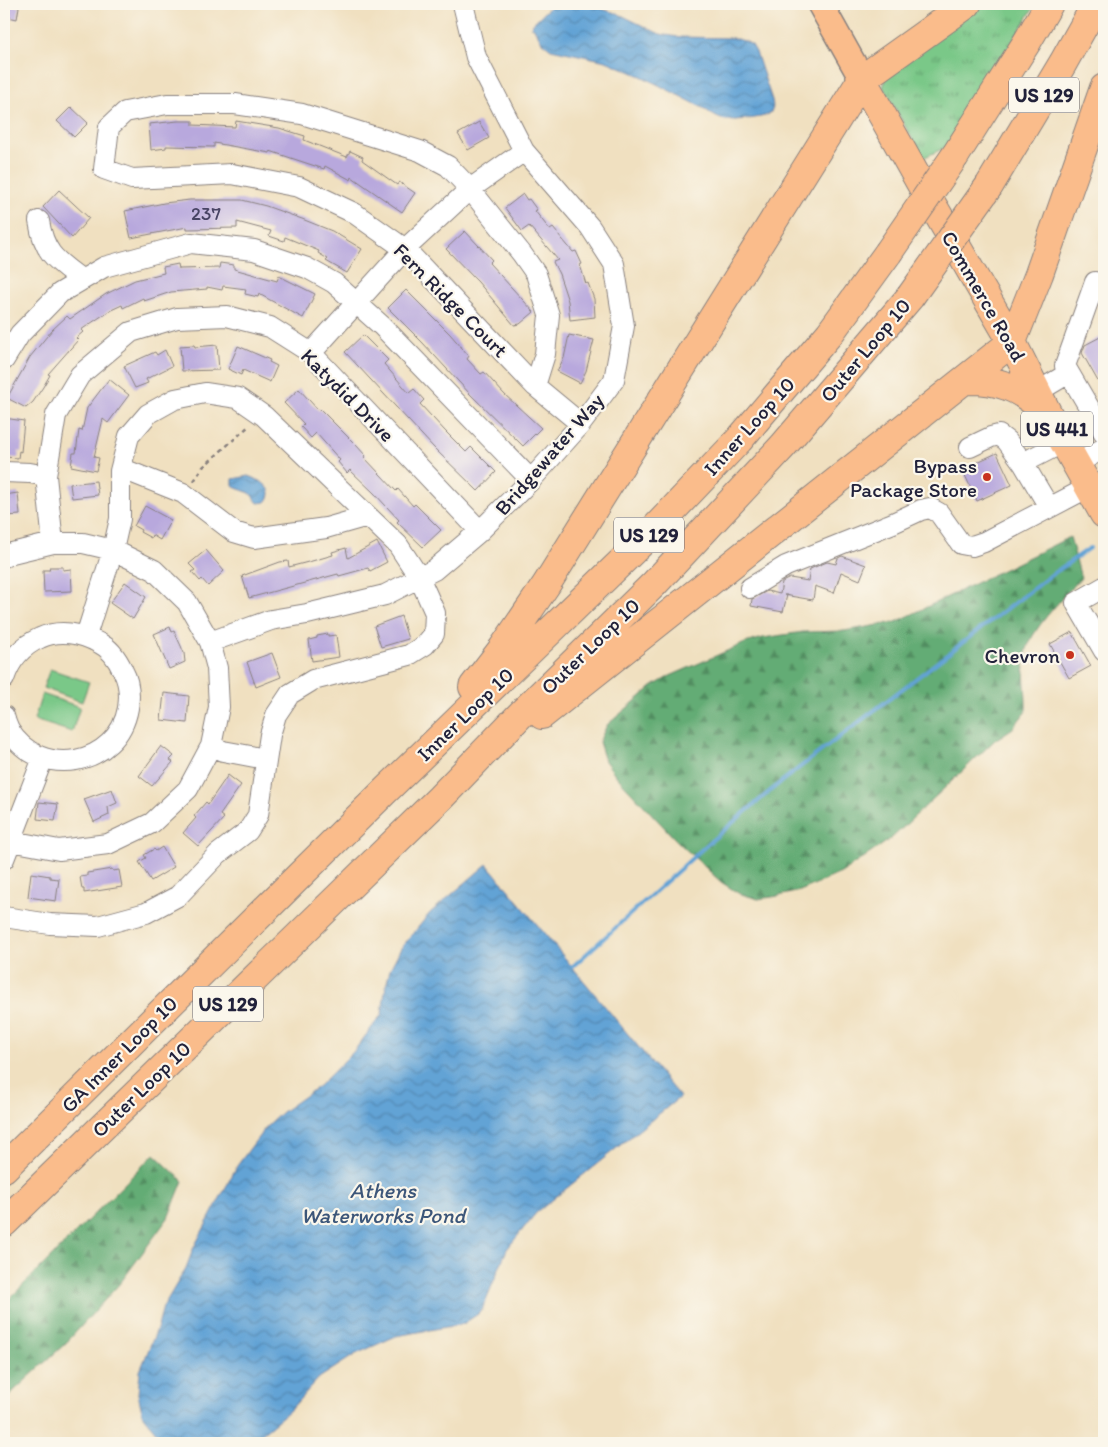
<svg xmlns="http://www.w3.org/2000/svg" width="1108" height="1447" font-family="Itim,sans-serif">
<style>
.grass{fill:url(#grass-tufts);stroke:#4e7562}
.forest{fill:url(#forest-firs);stroke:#426758}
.pitch{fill:#7ac888;stroke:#4e7562}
.water{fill:url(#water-waves);stroke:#426288}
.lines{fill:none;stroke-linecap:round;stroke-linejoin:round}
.stream{stroke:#62a3d5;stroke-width:4}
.building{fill:#b8a8dd}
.minor-casing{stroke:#89817e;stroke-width:22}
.major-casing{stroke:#89817e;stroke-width:28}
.highway-casing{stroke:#89817e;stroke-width:30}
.path{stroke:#89817e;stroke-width:2.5;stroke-dasharray:4 4;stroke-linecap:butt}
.minor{stroke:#fff;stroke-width:20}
.major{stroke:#fabc8b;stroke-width:25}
.highway{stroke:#fabc8b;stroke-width:28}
.highway-bridge-casing{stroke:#89817e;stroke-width:30;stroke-linecap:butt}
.highway-bridge{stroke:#fabc8b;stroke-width:28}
.poi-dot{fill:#c8321e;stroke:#fbf7ec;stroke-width:2}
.labels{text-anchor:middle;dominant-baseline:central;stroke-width:4.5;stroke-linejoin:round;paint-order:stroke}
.number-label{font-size:19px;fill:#484464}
.shield{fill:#fbf7ec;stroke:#636270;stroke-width:1}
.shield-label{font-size:20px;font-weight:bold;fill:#22223b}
.street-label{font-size:21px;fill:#22223b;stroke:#fbf7ec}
.poi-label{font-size:21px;fill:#22223b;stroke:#fbf7ec;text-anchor:end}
.water-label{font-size:22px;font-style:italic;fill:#3c5679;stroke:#fbf7ec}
</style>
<defs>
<pattern id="grass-tufts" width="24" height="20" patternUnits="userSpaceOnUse" patternTransform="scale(1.25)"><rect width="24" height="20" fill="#7ac888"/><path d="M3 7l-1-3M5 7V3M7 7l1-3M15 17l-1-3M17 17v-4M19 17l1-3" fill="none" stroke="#64a270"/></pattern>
<pattern id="forest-firs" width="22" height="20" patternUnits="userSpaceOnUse" patternTransform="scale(1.25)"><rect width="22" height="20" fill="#63ac74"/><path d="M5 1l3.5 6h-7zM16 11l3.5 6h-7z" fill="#518c60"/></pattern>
<pattern id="water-waves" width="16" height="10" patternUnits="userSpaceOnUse" patternTransform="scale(1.25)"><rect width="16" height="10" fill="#62a3d5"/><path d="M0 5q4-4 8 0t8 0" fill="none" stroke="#5084ae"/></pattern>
</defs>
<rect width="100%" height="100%" fill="#fbf7ec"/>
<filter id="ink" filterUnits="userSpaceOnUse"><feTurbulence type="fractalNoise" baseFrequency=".02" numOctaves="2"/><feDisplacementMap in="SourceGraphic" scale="10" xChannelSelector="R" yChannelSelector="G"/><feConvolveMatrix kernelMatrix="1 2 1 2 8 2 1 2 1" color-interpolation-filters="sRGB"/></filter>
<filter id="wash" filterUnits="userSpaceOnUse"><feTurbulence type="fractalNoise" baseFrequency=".0096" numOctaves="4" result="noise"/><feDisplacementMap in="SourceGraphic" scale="20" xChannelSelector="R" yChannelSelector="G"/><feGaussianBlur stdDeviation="1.12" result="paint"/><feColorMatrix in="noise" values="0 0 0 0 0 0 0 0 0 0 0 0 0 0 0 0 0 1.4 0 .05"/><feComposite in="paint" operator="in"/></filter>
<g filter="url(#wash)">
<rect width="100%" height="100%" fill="#f0e0c0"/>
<path class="grass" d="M981,4h55l-90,143 -23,11 -40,-71 4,-11z"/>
<path class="forest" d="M1070,537l11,41c-16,18 -47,48 -54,71 -6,19 0,43 -1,62l-13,17 -18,12 -102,97 -18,13 -34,23 -41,18 -21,5 -21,3 -20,-6 -17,-11 -44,-41 -60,-64 -12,-16 -6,-19 8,-17 46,-39 17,-10 75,-33 18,-5 40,-6 41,-1 52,-9z
M154,1154l29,27 -15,37 -47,64 -54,60 -63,58v-96z"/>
<path class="pitch" d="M50,669l39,13 -7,20 -39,-14z
M42,694l38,13 -8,25 -38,-12z"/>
<path class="water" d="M553,4h32l34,10 41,20 18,3 54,1 13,3 7,4 4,7 16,48c1,6 2,10 -3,14 -4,4 -37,7 -43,6 -8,-1 -15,-6 -21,-11l-64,-33 -35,-15 -55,-12 -9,-7 -8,-14 -3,-1 2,-4z
M248,476c12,4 30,13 18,26l-8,1 -8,-10 -14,-5 -3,-3v-6z
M487,864l193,233 -144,116 -29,36 -26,63 -18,12 -67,12 -40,18 -37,24 -29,32 -34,28 -8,5h-77l-13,-9 -15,-18 -5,-22 2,-23 17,-42 6,-22 23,-39 8,-21 43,-81 14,-19 15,-20 16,-15 37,-26 35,-35 28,-37 3,-23 5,-22 11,-21 29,-35z"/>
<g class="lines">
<path class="stream" d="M572,967l139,-126 71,-60 269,-206 39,-27"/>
</g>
<g id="blocks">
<path class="building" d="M6,4l13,3 -2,12 -13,-3z
M71,107l17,16 -14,14 -17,-16z
M178,121h15v4l42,2 1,-6 43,7 26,8 -1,4 43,17 3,-6 13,6 -1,3 35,25 2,-3 16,11 -13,19 -50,-35 -1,3 -26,-14 -1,3 -54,-18v2l-56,-10v4l-48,-1v2l-15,2 -2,-26z
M479,122l10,16 -21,12 -10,-16z
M59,190l30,28 -17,20 -29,-31z
M523,194l4,6 2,-1 8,11 -2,1 15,19 3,-2 20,24 3,-1 6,13 -2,1 6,19 2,-1 6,16 1,18 -25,3 -2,-19 -9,-27 -6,-12 5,-2 -29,-34 -7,5 -17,-23z
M190,200h52l24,6 36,13 30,12 30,18 -15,24 -21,-12 2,-2 -10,-6 1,-2 -34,-14 -1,4 -15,-5 2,-5 -34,-9v6l-50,1v-2l-56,11 -6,-27 39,-8z
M465,231l27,29 -3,3 45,49 -14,12 -6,1 -36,-43 -32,-33z
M220,263l14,2v4l43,12 2,-5 36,18 -12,24 -44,-24 -1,3 -13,-3 1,-5 -23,-3 -1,4 -15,-3v2l-36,3 -27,9 -1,-3 -20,10 -1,-3 -13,6 -28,19 2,2 -7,6 2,2 -30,34 2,1 -7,12 -10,15 -7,6 -19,-10 23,-41 22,-27 15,-14 3,3 36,-25 29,-14 29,-7 -1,-6 15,-3 1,5 40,-1z
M406,290l44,44 19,22 -2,3 14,15 3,-2 20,22 37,34 -18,18 -53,-52 -48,-52 -34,-34z
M363,335l25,25 -4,4 25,29 5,-4 10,11 -4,4 25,27 21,21 5,-5 25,25 -18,19 -44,-43 -89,-96z
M569,335l25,5 -8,31 -6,12 -23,-12 7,-13z
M1104,335v57l-22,-39 3,-8z
M194,345l1,2 22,-2 2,25 -37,1 -2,-25z
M238,346l32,14 -1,2 8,4 -7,16 -27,-12 -2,5 -13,-6z
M165,350l7,16 -26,13 2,4 -13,5 -11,-22 31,-14 2,3z
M109,379l20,16 -21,28 -5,-4 -9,38 5,1 -3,13 -25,-5 2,-13h3l3,-23 3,1 5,-23z
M299,389l20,22 1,-2 36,36 10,11 -2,1 32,34 2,-2 15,17 2,-2 26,26 -18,17 -26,-25 2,-2 -25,-27 -24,-23 -3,3 -9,-11 2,-2 -24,-27 -5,5 -10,-11 3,-3 -20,-21z
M4,418l20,3 -3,31 -2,-1 -1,7 -14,-1z
M997,453l15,32 -35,16 -15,-32z
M96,481l2,14 -26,3 -2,-14z
M18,493l2,22 -14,1 -2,-21z
M145,506l26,14 -11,20 -8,-5 -1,3 -11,-6 1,-2 -7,-4z
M377,542l10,20 -17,9 -2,-3 -29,8 -1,-2 -89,24 -7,-22 38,-14 8,-1 1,6 23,-6 21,-6 -1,-3 14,-4 2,10z
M206,550l18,21 -16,15 -6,-7 -2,2 -8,-9 3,-2 -6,-6z
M842,556l24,9 -6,15 -19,-8 -7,21 -19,-7 -2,14 -29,-5h3l-4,17 -32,-6 1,-7 15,-8 13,3 2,-12 8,-4 18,3 2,-12 17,-7 9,2 2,-6z
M49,567h14v3l8,-1 1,22 -28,1 -1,-22h7z
M125,582l21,15 -13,22 -23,-16z
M401,616l7,23 -27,8 -7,-21z
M170,627l2,5 2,-1 7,15 3,7 1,9 -16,7 -15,-35z
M1072,632l19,34 -22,12 -19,-34z
M328,634v2l8,-1 3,22 -27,4 -3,-21 8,-2v-2z
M272,653l9,24 -25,10 -9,-25z
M164,693l25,3 -2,27 -26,-3z
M161,746l13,10 -4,4 3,2 -21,24 -13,-10z
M228,775l13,10 -21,30 4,3 -26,28 -15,-13 13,-15 -2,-2 12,-14 2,2z
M112,789l5,14 -9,4 1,8 -15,7 -10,-23z
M39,802l19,2 -3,17 -18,-2z
M162,847l12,20 -23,14 -12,-19 7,-4 -2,-3 10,-6 2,2z
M112,869l1,2 6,-1 3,17 -38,6v-4h-2l-2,-12 7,-1v-3z
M31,873l19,3v2l9,1 -3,22 -28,-4z"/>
</g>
</g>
<g filter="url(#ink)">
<use href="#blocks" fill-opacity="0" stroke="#89817e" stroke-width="1"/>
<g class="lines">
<defs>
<path id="minor" d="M39,221c5,33 18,40 43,59
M1095,282l-30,84 39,67
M311,353l94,-104 65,-60 54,-38
M4,360l16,-26 40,-41 44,-26 87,-24 63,7 53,18 27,15 48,43 149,154
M535,386l10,-32 4,-39 -13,-41 -14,-20 -52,-65 -22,-23 -28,-15 -118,-37 -67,-10h-68l-42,8 -16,15 -5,42 28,10 100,-5 67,13 55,26 51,36 130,137 46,38
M1037,392l32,-19
M970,447l21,-10 8,-2 8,6 16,22
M1076,464l28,-16
M120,471h8l55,22 51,39 20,6 72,-10 42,-12
M4,472l26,1 16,3
M1049,507l-26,-44 41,-21
M53,543l-7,-67 10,-61 24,-40 51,-43 46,-14 50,-2 43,11 41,26 169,178
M4,557l8,-4 41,-10h30l30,7 41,20 33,32 23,40 7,26 2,39 -8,39 -23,43 -36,34 -44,21 -49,6 -48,-9 -7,-4
M1104,587l-28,16 28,48
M750,588l36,-22 107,-43 28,-13 9,-2 9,5 22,31 11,2 12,-4 105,-55
M210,642l61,-22 36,-6 78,-19 49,-25 46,-39 51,-51 50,-56 33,-44 10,-54 -10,-62 -24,-37 -66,-76 -48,-94 -13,-53
M4,679c6,-19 18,-33 36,-41 19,-9 41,-5 59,5 11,5 19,17 24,28 6,11 7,24 5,37 -10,58 -88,73 -119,22 -2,-4 -4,-10 -5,-14
M211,746l12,5 43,8
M4,859l39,-101
M4,917l46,7 48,2 48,-13 32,-17 40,-42 30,-23 10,-16 12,-80 6,-20 14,-21 23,-14 96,-25 16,-10 9,-11 1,-21 -16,-36 -21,-32 -134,-129 -26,-18 -33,-5 -30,6 -27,15 -19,22 -9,35v48l-7,31 -27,86"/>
<path id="major" d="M820,4l42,75"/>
<path id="highway" d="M862,79l70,125 80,138 36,72 56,100
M955,156l72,-114 22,-38
M989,186l74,-123 33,-59
M964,380c35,-1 55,8 80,30
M473,687l30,-39 43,-63 316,-506 105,-75
M542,715l470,-373 27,-68 65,-186
M4,1168l379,-375 260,-252 96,-101 91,-107 58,-80
M4,1223l436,-425 84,-87 130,-127 129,-138 127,-149"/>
</defs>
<use href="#minor" class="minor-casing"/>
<use href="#major" class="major-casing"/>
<use href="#highway" class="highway-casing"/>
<path class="path" d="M194,481l9,-14 47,-42"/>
<use href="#minor" class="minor"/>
<use href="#major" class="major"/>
<use href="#highway" class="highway"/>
<defs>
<path id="highway-bridge" d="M888,253l67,-97
M910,297l79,-111"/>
</defs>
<use href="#highway-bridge" class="highway-bridge-casing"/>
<use href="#highway-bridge" class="highway-bridge"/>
</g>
</g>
<g class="poi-dot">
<circle cx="987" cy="477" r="5"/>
<circle cx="1070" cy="655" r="5"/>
</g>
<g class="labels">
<g class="number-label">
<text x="206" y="213">237</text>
</g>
<g class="shield">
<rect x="1009" y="77.5" width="70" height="35" rx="4"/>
<rect x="1021" y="411.5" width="72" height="35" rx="4"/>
<rect x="614" y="517.5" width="70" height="35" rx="4"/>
<rect x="193" y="986.5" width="70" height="35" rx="4"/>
</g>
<g class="shield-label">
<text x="1044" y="95">US 129</text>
<text x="1057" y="429">US 441</text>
<text x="649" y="535">US 129</text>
<text x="228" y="1004">US 129</text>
</g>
<g class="street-label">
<text transform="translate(984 296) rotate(60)">Commerce Road</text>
<text transform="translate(451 300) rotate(45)">Fern Ridge Court</text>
<text transform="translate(865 350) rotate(-50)">Outer Loop 10</text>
<text transform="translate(348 395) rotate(45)">Katydid Drive</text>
<text transform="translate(749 426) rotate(-48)">Inner Loop 10</text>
<text transform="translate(549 454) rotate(-49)">Bridgewater Way</text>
<text transform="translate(590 646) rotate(-44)">Outer Loop 10</text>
<text transform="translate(465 714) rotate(-44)">Inner Loop 10</text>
<text transform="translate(119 1054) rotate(-45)">GA Inner Loop 10</text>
<text transform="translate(141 1089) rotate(-44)">Outer Loop 10</text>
</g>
<g class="poi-label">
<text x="977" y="465">Bypass<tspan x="977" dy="24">Package Store</tspan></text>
<text x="1060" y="655">Chevron</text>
</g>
<g class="water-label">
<text x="383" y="1190">Athens<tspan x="383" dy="25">Waterworks Pond</tspan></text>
</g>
</g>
<rect width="1108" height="1447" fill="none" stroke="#fbf7ec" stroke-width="20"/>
</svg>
